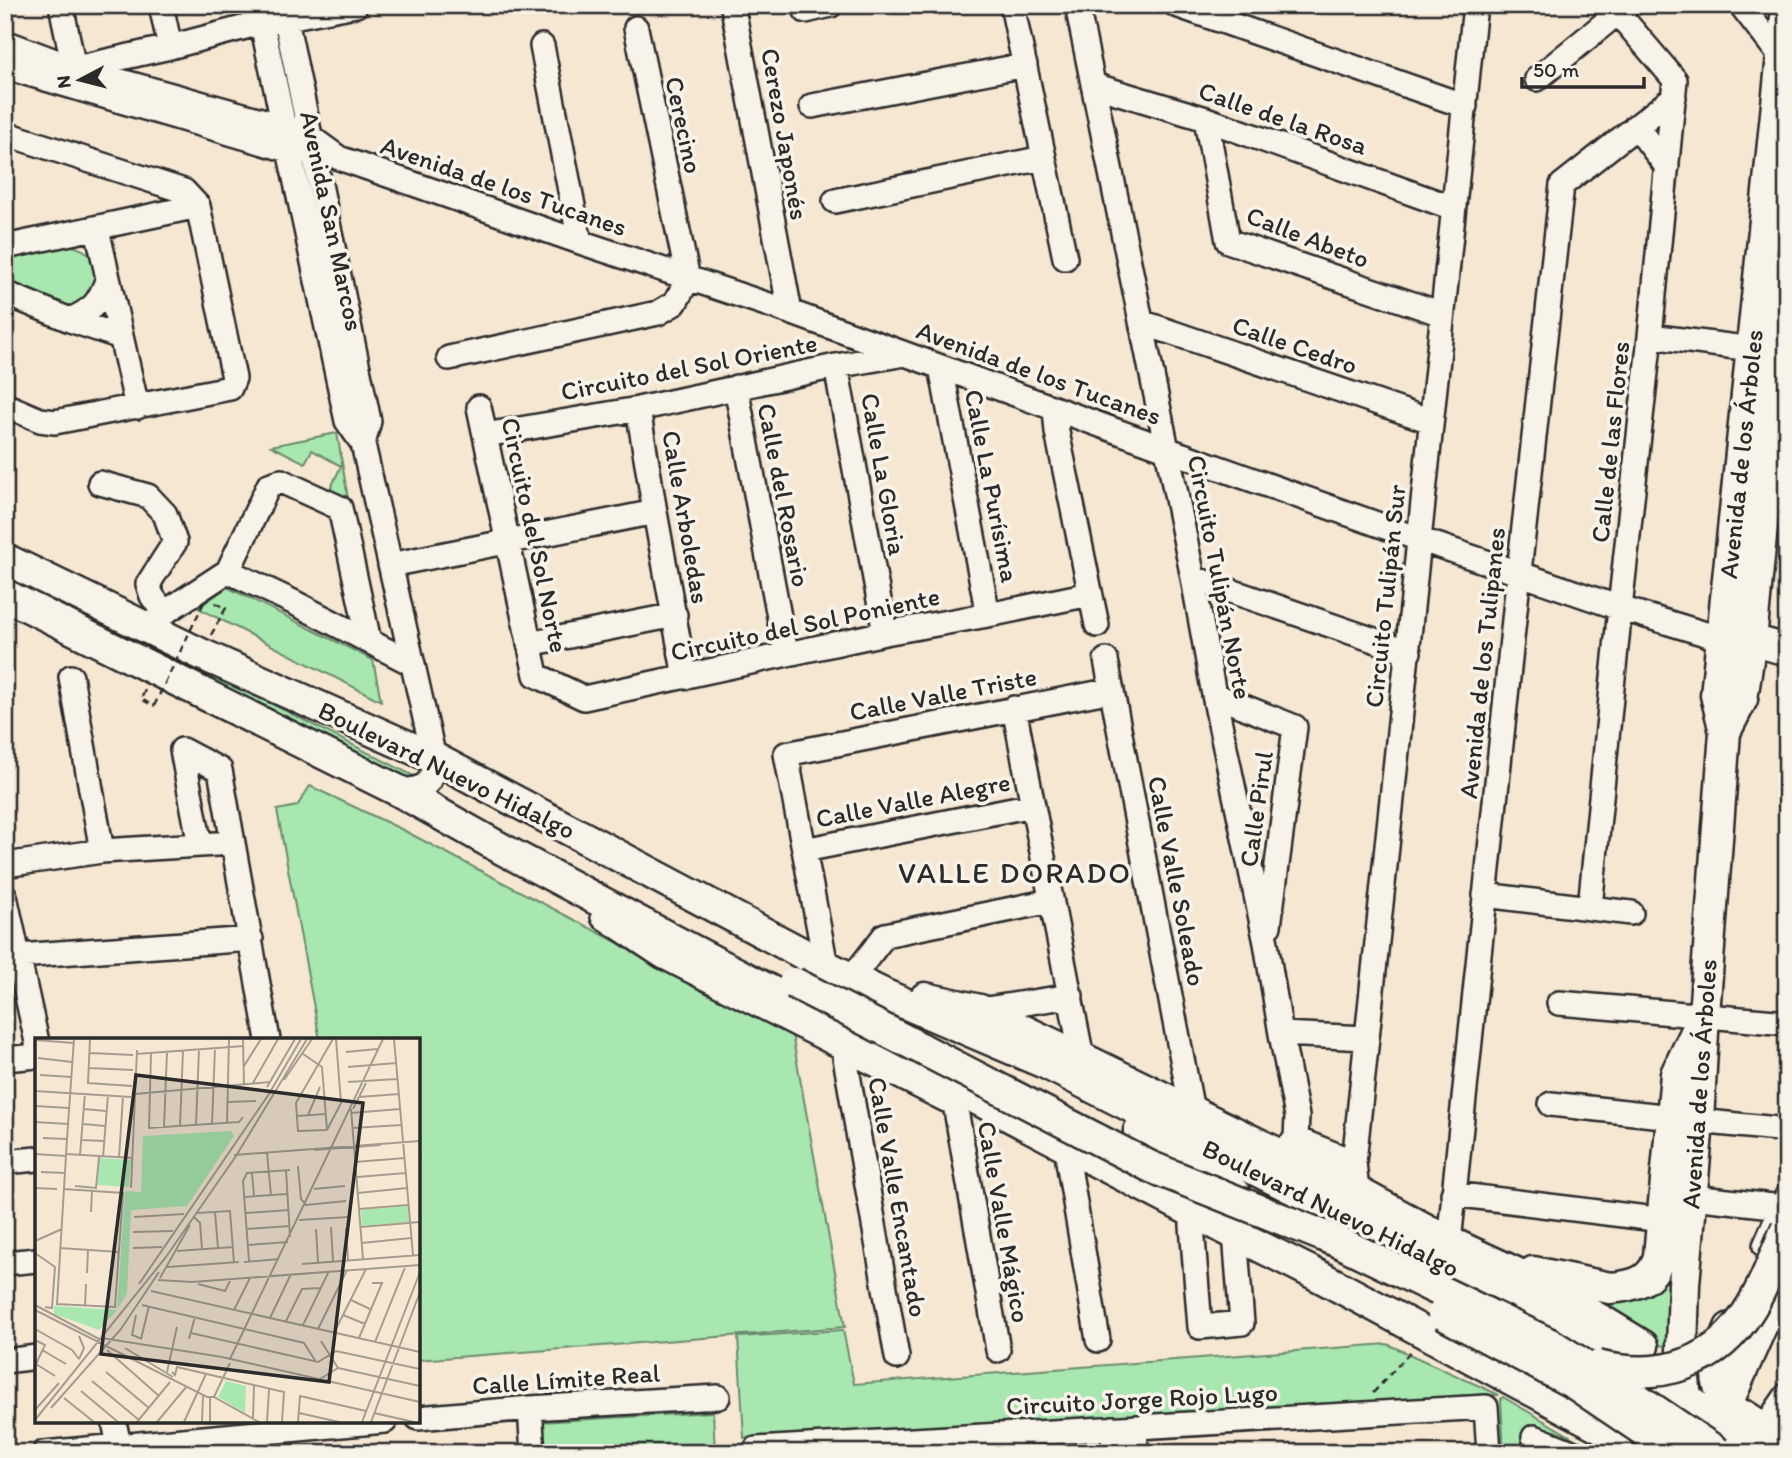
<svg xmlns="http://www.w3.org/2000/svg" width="1792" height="1458" font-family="Itim,sans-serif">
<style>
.green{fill:#a8e8b0;stroke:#6a8a6e;stroke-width:2}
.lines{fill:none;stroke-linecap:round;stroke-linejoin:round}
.minor-casing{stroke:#2b2b2b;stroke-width:28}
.major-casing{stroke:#2b2b2b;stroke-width:35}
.path{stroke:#2b2b2b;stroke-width:2.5;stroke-dasharray:7 5;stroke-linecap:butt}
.minor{stroke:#f7f3e8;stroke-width:23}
.major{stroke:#f7f3e8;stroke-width:30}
.major-bridge-casing{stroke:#2b2b2b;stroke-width:35;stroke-linecap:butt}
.path-bridge{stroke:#2b2b2b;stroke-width:2.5;stroke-dasharray:7 5;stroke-linecap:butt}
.major-bridge{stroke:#f7f3e8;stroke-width:30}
.labels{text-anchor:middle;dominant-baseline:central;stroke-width:7;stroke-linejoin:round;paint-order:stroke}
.street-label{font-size:26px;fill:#2b2b2b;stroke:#f7f3e8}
.quarter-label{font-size:30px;letter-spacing:2px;fill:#2b2b2b;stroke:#f7f3e8}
.inset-road{fill:none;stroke:#a59c90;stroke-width:2}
.view{fill:#2b2b2b;fill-opacity:0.15;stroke:#2b2b2b;stroke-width:3.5}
.inset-edge{fill:none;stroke:#2b2b2b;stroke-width:3.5}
</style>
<rect width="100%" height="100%" fill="#f6e7d3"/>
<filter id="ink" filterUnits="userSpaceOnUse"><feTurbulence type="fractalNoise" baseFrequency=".0143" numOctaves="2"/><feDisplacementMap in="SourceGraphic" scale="14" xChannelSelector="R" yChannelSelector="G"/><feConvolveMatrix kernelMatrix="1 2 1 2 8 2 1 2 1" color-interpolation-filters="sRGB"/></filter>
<g filter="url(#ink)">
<path class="green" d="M68,245c30,6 27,20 30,46l-25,19 -68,-22v-31z
M337,433l27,160 -35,-101 12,-26 -29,-16 -7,13 -34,-17z
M5,569l411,208v8l-411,-197z
M227,587l146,73 8,41 -183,-93z
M310,786l93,44 389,204 53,293 -427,33v-320h-98l-43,-230 20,-4z
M1672,1270l-6,75 -6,1 -112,-64z
M843,1330l11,54 533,-40 112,51 -755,43 -6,-101z
M1503,1397l96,56h-95l-3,-54z
M713,1412l2,41h-173l-2,-31z"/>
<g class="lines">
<defs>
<path id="minor" d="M61,5l13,63
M161,5l9,42
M258,5l89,416 16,23 71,314c-1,28 -9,31 -35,33
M283,5l86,416 -6,23
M1012,5l53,253
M1077,5l116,573 21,117 52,248 15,91 16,82 -1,23 -16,16
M1176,5l289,101
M1741,5l40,52
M733,8l57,304
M806,11l25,-6
M5,42l69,26 209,58 27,11 29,21 241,84 210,70 376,137 253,90 201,69 102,31
M542,46l38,196
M5,67l293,86
M76,68l94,-21 91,-24 95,-18
M1537,79l90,-74
M1093,85l113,34 247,89
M812,106l213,-41
M1206,119l22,122 214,73
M1636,126l31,41
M5,139l11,-2 168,54 14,15
M835,201l208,-43
M97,229l40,178
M5,247l193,-41
M5,293l65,27 51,17
M70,320c24,-11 29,-17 38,-42
M1141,322l290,99
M1650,336l102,13
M449,358l209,-45 17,-10 13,-24 -52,-251
M836,366l49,267
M941,367l47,248
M736,387l50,267
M5,405l35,15 15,2 175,-34 4,-10 -36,-172
M479,407l57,268 48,23 301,-65 103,-18 102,-21
M638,409l17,103 30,165
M1055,409l2,23 40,193
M485,435l153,-26 198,-43 69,-12
M100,483l48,13 17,18 10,28 -27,42 4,12 12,17
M390,565l265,-53
M228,571l41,-86 12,-4 59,27 29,133
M1193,578l216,74
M148,628l16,-15 64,-42 65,31 120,62
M529,644l146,-29
M1106,660l86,451
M71,677l31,174
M1214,695l81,32 -26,199
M1014,708l68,350
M182,750l38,20 48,270
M182,750l18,95
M804,850l229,-45
M5,865l97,-14 131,-8
M1485,895l146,18
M5,896l32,146
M1590,907l30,-299 30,-272 25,-256 -64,-75
M603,917l59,39 284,144
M5,957l246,-18
M826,966l-40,-212 326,-64
M851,979l34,-44 166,-34
M1559,1003l228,20
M980,1010l91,-14
M1281,1034l86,4
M843,1046l54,311
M5,1059l32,-3
M955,1104l43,246
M1551,1104l121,13
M1698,1121l89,9
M1296,1139l58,23
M1068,1161l30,179
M5,1162l32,-3
M1357,1192l-3,-30 121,-1157
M1453,1194l210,26
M1692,1197l90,10
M1181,1208l11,3v15l8,101 42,-4 -7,-89
M1449,1242l70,-670 43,-387 112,-88
M1765,1246l22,-50
M5,1263l32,-3
M5,1361l32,-4
M530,1408l3,45
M418,1418l112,-10 188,-11
M114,1421l5,25
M1135,1427l1,26
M1113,1428l1,25
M1764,1428l23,-33
M1534,1437l40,16
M44,1453l341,-32
M756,1453v-4l730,-42 3,46"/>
<path id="major" d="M5,559l196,95 233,104 392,208 57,28 164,70 292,148 206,100 119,71 99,70
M5,595l394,196 103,58 171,91 562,294 84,42 287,154 32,23
M1751,640l36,10
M1725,732l17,-33 9,-59 36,-374
M925,998l55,12 102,48 275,134 92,50 67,31 83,46 44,27
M1139,1131l21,12 75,50
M1533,1272l77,16c24,-2 44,-7 49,-32l17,-182 22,-46
M1685,1390l-3,-39 2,-67 14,-163 6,-106 21,-283 -9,-37 71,-688
M1727,1404c-18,-30 -9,-46 3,-76
M1745,1416l42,28
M1721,1442l1,-17 5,-21 60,-136"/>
</defs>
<use href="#minor" class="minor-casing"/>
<use href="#major" class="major-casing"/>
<path class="path" d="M211,635l15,-27 -11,-5
M145,690l-4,9 13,7
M1373,1393l38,-42
M726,1443l1,10"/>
<use href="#minor" class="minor"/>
<use href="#major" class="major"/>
<defs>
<path id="major-bridge" d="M794,983l357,184 188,75 213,103 80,50 86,58
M1443,1314l132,70 102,69
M1597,1366c63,15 119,0 154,-59 15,-24 24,-53 36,-79"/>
</defs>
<use href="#major-bridge" class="major-bridge-casing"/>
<path class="path-bridge" d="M154,706l52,-108"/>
<use href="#major-bridge" class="major-bridge"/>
</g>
</g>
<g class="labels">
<g class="street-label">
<text transform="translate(1283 118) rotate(19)">Calle de la Rosa</text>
<text transform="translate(684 125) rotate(78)">Cerecino</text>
<text transform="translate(785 134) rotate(80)">Cerezo Japonés</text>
<text transform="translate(504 186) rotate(19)">Avenida de los Tucanes</text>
<text transform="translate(332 221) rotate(78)">Avenida San Marcos</text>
<text transform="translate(1308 237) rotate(21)">Calle Abeto</text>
<text transform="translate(1295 345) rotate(19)">Calle Cedro</text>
<text transform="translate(689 367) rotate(-11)">Circuito del Sol Oriente</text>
<text transform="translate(1039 373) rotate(20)">Avenida de los Tucanes</text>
<text transform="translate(1610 442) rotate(-84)">Calle de las Flores</text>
<text transform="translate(1741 454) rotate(-84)">Avenida de los Árboles</text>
<text transform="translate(884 474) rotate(80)">Calle La Gloria</text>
<text transform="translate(992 486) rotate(79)">Calle La Purísima</text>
<text transform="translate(784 495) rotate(79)">Calle del Rosario</text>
<text transform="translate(686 517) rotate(80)">Calle Arboledas</text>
<text transform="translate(535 535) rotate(78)">Circuito del Sol Norte</text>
<text transform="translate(1220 577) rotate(79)">Circuito Tulipán Norte</text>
<text transform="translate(1385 596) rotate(-84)">Circuito Tulipán Sur</text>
<text transform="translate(805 624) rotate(-12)">Circuito del Sol Poniente</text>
<text transform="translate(1482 663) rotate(-84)">Avenida de los Tulipanes</text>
<text transform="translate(943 694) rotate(-11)">Calle Valle Triste</text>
<text transform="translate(447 770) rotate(26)">Boulevard Nuevo Hidalgo</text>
<text transform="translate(913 800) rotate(-11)">Calle Valle Alegre</text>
<text transform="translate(1256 809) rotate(-82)">Calle Pirul</text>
<text transform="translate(1177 881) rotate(79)">Calle Valle Soleado</text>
<text transform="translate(1699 1084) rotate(-86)">Avenida de los Árboles</text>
<text transform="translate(898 1197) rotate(80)">Calle Valle Encantado</text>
<text transform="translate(1331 1208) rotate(26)">Boulevard Nuevo Hidalgo</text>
<text transform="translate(1004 1222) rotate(80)">Calle Valle Mágico</text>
<text transform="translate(566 1379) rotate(-4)">Calle Límite Real</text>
<text transform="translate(1142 1399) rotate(-3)">Circuito Jorge Rojo Lugo</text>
</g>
<g class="quarter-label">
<text x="1015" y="872">VALLE DORADO</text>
</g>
</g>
<g transform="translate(35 1038)">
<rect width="385" height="385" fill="#f6e7d3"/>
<path d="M196,93l3,5 -47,70 -56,4 -4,83 -10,17 8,-119 16,1 2,-56zM64,120l32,2 -2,27 -32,-2zM373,168l1,16 -47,4 -1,-16zM19,268l63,4 -18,20 -45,-16zM191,343l20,5 -1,27 -27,-16z" fill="#a8e8b0"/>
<path class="inset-road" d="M55,1l-2,44 44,3M208,1l1,46M359,1l19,216M0,2l39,3M311,14l31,-3M55,15l43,2M101,16l108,-8M116,16l-2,74 90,-6 4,-5M268,16l19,13 5,63M3,20l34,4M209,28l17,-27M313,29l48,-4M54,30l44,2M5,37l31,2M249,42l28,-41M313,44l49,-3M218,45l25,-44M232,49l28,-48M0,53l96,6M100,56l135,-12M324,59l40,-3M193,64l28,-1M0,68l34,2M49,71l22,2M316,71l12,150M318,71l13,-26M316,75l49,-4M273,77l12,-28M262,78l28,-2M0,84l33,2M192,85l2,-84M48,86l22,2M177,86l3,-76M161,87l3,-76M145,88l3,-75M129,89l3,-75M317,90l50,-3M292,92l-29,1 -2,-28 37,-64M292,92l14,-27 -5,-64M8,100l24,1M47,102l22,1M279,112l67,-5M232,115l4,42M0,116l31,2M31,116l67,4M45,117l5,-62M199,117l186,-14M68,119l5,-62M84,120l4,-62M320,124l50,-4M263,128l3,33 5,6 40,-4M251,132l4,67M6,134l24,1M217,135l2,23M322,139l49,-4M40,148l21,2 3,-31M0,150l22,1M96,150l6,-138M29,151l59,4 -8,114 -58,-3 10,-165 7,-100M279,151l31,-3M323,155l49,-5M209,159l43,-3M324,171l49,-4M56,174l1,-21M180,174l3,36M162,175l33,-2 4,52M211,175l43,-3M99,179l50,-3M159,179l6,6 2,26M264,182l49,-3M296,189l2,34M326,189l59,-5M311,190l2,32M212,191l43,-3M281,191l2,33M98,194l40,-1M0,203l27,-12M327,205l49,-5M213,207l40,-3M25,210l59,4M98,210l29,-1M142,213l56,-4M0,215l20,14 -3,41 -7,-1M214,223l-6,-80 4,-8 43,-3M209,224l35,-3M267,226l118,-9M132,229l72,-5M52,235l1,-23M125,240l30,-53M123,242l34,2 228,-17M104,246l130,-190 32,-55M163,246l27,7 6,-12M116,253l269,61M316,262l19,9M0,267l64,34M107,267l162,38 12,19M50,268l1,-22M0,272l172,87h7l16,-34M199,272l16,-32M101,277l-4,20 10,4M308,277l22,9M235,280l21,-44M251,283l16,-32 19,-1M268,287l26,-54M0,291l37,21 7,9M283,291l29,-59M156,295l127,29 18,-11 84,18M299,295l32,-64M44,298l5,12 -5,11M67,300l120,19 198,45M324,300l23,-55h-10M106,301l8,-33M154,301l6,-22M0,302l10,5 -10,21M286,303l17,27M340,304l31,-77M90,310l48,29M7,312l24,14M72,312l52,46M195,321l153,-320M1,326l19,12M303,330l82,18M71,334l43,36M132,334l10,-45M137,334l3,3 2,-8 107,25 -2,30M285,341l18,-11M57,343l47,39M46,353l37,31M179,359l45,25M29,360l30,24M175,360v24M16,370l70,-79 38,-57M0,372l24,-27M264,375l40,9M339,375l40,9M218,381l1,-34M0,382l131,-163 70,-101 71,-117M102,384l33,-40M122,384l30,-36M149,384l22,-48M167,384l1,-27M232,384l2,-33M263,384l2,-26 66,15M327,384l58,-150M336,384l49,-130"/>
<path class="view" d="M101,37l227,28 -34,279 -228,-28z"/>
<rect width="385" height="385" class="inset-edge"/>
</g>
<rect width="1792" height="1458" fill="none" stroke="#f7f3e8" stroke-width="28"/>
<rect x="14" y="14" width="1764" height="1430" fill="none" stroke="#2b2b2b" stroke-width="2.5" filter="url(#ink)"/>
<g transform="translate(80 80) rotate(263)" stroke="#f7f3e8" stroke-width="5" paint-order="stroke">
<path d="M0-5L12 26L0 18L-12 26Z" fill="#2b2b2b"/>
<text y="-10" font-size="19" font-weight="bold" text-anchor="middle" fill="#2b2b2b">N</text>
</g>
<path d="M1522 77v10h122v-10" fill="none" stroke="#2b2b2b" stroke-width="3.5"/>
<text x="1533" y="77" font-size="21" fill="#2b2b2b" stroke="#f7f3e8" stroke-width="5" paint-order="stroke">50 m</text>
</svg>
